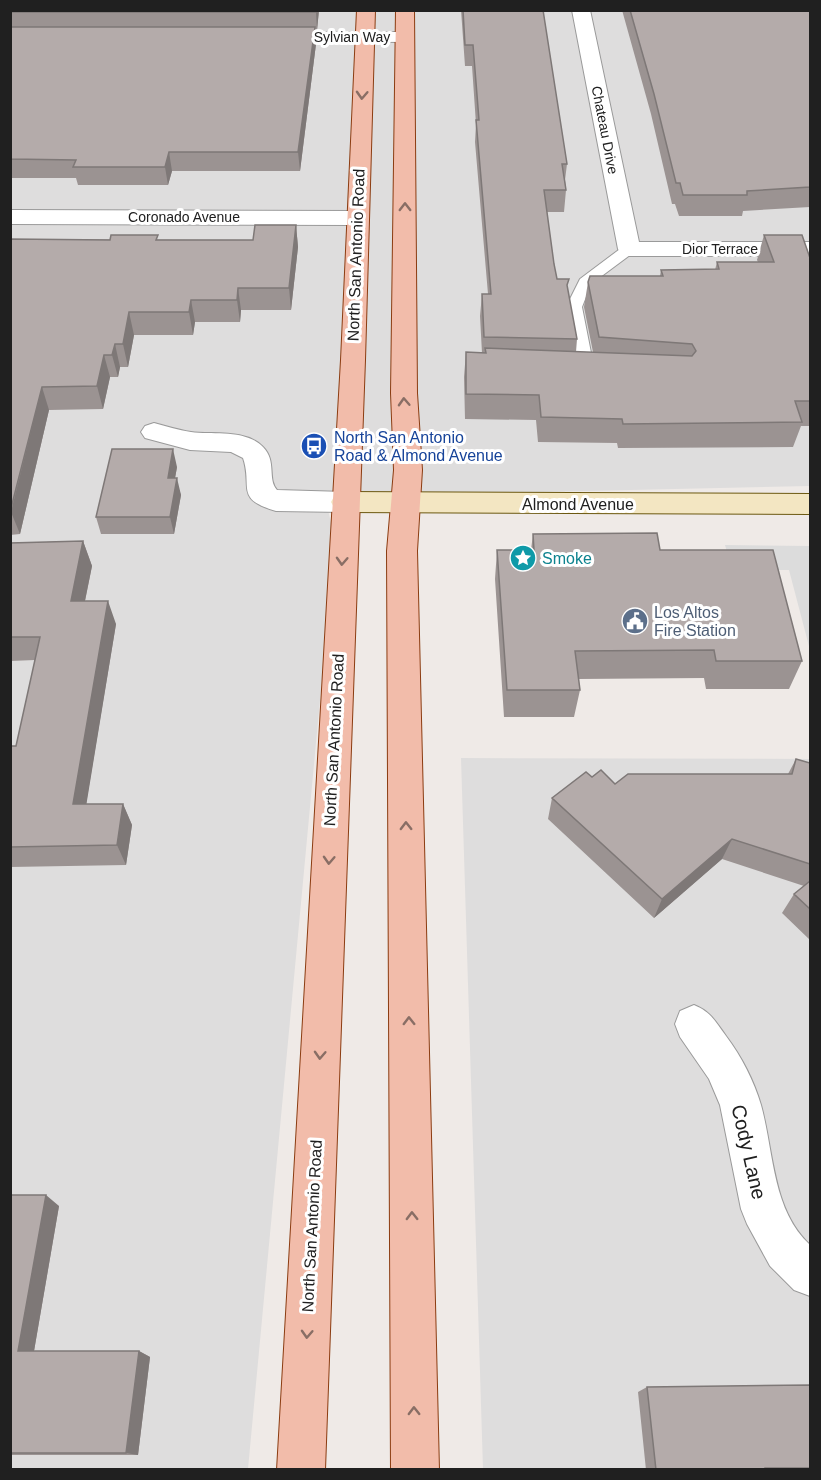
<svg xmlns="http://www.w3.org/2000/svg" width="821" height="1480" font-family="Arial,sans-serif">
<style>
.residential{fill:#dedddd}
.parking{fill:#dcdcdc}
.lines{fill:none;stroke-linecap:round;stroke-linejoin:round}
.lane-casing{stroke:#9a9a9a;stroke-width:2}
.street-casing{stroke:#9a9a9a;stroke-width:2}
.secondary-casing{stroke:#6c5911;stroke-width:2}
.primary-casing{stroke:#8b3c11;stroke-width:2}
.lane{fill:#fff;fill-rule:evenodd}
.street{fill:#fff;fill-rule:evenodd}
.secondary{fill:#f3e6c2;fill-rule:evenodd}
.primary{fill:#f2bcaa;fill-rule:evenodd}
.wall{fill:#9b9392}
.shaded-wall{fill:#7e7877}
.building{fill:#b4abaa;stroke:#7e7877;stroke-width:1.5}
.oneway{stroke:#896e65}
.labels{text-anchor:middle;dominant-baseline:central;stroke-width:6;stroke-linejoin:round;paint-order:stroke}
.far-street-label{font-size:14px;fill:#202020;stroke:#fff}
.street-label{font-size:16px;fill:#202020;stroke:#fff}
.transit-label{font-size:16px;fill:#164399;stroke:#fff;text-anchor:start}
.culture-label{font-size:16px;fill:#0d838f;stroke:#fff;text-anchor:start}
.service-label{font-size:16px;fill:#4e5e75;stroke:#fff;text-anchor:start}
.near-street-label{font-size:20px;fill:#202020;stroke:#fff}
</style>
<rect width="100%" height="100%" fill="#efeae7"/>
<path class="residential" d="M10,11h800v475l-485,11 10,43 -87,929h-237z
M461,758l349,1v710h-327z"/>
<path class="parking" d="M725,545l85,1v104l-21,-80h-57z"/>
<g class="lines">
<defs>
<path id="lane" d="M629,245l7,4 -2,3 -43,32 -9,23 12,61 -2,4h-12l-14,-65 14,-28 44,-33z"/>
<path id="street" d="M572,10h18l49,232h171v14h-181l-8,-2 -3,-5z
M270,32h135l6,1 3,4 -3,4 -6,1 -141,-1 -3,-4 3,-4z
M10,210l347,1 8,2 3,5 -3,5 -8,2 -347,-1z
M154,423c12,3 24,7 37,9 22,3 55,-3 72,15 14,14 4,32 14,43l68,2 10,3 4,7 -4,7 -10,3 -69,-1c-42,-12 -23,-24 -33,-53l-12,-6 -41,-2 -45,-12 -4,-6 4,-6z
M694,1005c17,7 21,16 32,31 15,20 28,45 35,69 13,47 11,105 49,140v51l-16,-6 -24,-24 -23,-42 -6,-15 -21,-104 -11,-26 -29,-42 -5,-13 5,-13z"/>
<path id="secondary" d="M345,492l465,2v20l-465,-2 -10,-3 -4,-7 4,-7z"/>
<path id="primary" d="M357,10h18l-10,350 -40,1110h-48l64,-1110z
M396,10h18l3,383 5,77 -5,81 22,919h-48l-4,-919 7,-81 -3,-77z"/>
</defs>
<use href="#lane" class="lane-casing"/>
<use href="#street" class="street-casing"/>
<use href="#secondary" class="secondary-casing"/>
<use href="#primary" class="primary-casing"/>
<use href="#lane" class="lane"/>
<use href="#street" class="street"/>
<use href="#secondary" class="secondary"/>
<use href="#primary" class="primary"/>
</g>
<path class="wall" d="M10,10h309l-2,20h-2l1,14 -16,127h-128l-4,14h-90l-2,-7h-66z
M461,10h82l24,154 -2,16 1,10 -2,22h-17l7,52 3,15 11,12 9,48 -1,13h17l-9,-45 4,-25 72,-6 1,-6h54l2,-8h41l-1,-2 7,-25 46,23v168h-9l-8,21 -175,1 -1,-5 -79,-1 -2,-22 -71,-1 -1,-42 2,-25 16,1 -2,-37 2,-22h6l-13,-152 1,-18 -4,-58h-7z
M622,10h188v197l-67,4 -1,5h-63l-4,-12h-3l-21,-90z
M296,225l2,22 -7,63h-50l-1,12h-45l-2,13h-59l-6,32h-8l-2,10h-8l-7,32 -54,1 -29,124 -10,1v-296l243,1z
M177,467l-2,11 6,17 -7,39h-73l-5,-17z
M533,534l127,16 142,111 -13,28h-83l-2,-11 -126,1 2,11 -6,27h-70l-9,-138 2,-29h34z
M83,541l9,25 -7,35 31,23 -30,180h37l9,21 -6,40 -116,2v-121h6l19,-86 -25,1v-118z
M796,759l14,4v177l-28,-27 12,-19 10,-8 -82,-27 -68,59 -106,-99 4,-21 40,-21 23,7 173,-10z
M10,1195l49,11 -25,145h105l11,6 -12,98h-128z
M810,1385v84l-164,1 -8,-78 9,-5z"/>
<path class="shaded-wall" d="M316,10h3l-2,20 -1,-18z
M315,27l1,17 -16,127 -2,-19z
M169,152l3,19 -4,14 -3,-18z
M296,225l2,22 -7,63 -2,-22z
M238,288l3,22 -1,12 -3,-22z
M191,300l4,22 -2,13 -4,-23z
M129,312l5,23 -6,32 -5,-23z
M115,344l5,23 -2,10 -6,-22z
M104,355l6,22 -7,32 -6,-23z
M42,387l7,23 -29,124 -9,-22z
M173,449l4,18 -5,28 -4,-17z
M177,478l4,17 -7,39 -4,-17z
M83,541l9,25 -12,59 -9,-24z
M108,601l8,23 -33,201 -10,-21z
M123,804l9,21 -6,40 -9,-20z
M732,839l-10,20 -68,59 8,-19z
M46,1195l13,11 -26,151 -15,-6z
M139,1351l11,6 -12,98 -12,-2z"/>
<path class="building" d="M10,10h306v2h-306z
M463,10h80l24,154h-5l4,26h-22l10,74 3,15h12l-2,6 10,54 -93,-2 -2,-43h9l-15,-174h3l-6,-75h-8z
M630,10h180v177l-63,4v4h-64l-3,-12h-4l-22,-89z
M10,27h305l-17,125h-129l-4,15h-92l3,-7 -66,-1z
M255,225h41l-7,63h-51l-1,12h-46l-2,12h-60l-6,32h-8l-3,11h-8l-7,31 -55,1 -32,125v-273l100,1 1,-5h47l-2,5h97z
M764,235h38l8,23v143h-15l7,21 -179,2 -1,-5 -81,-2 -2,-22 -73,-1v-42l20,1 -1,-5 207,8 4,-5 -4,-7 -93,-7 -11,-55 2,-6h73l-2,-6 58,-1 -2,-7h57z
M112,449h61l-5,29h9l-7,39h-74z
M657,533l3,17h113l29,111h-86l-2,-11 -139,1 5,39h-73l-10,-140h37l-1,-16z
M83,541l-12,60h37l-35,203h50l-6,41 -107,2v-101h6l24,-109h-30v-94z
M796,759l14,4v101l-78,-25 -70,60 -110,-101 34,-26 6,5 9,-7 14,14 13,-10h164z
M810,881v28l-16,-15z
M10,1195h36l-28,156h121l-13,102h-116z
M810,1385v83h-45v2h-109l-9,-83z"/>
<defs><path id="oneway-chevron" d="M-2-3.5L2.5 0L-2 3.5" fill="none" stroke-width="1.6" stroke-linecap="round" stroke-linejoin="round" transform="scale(1.5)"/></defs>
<g class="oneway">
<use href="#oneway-chevron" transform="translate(362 95) rotate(93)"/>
<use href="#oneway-chevron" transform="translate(405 207) rotate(-90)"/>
<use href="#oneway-chevron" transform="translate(404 402) rotate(-93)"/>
<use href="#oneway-chevron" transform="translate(342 561) rotate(93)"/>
<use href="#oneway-chevron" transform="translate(406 826) rotate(-91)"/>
<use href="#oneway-chevron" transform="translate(329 860) rotate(93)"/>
<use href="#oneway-chevron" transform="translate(409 1021) rotate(-91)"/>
<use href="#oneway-chevron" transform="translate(320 1055) rotate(93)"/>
<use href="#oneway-chevron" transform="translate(412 1216) rotate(-91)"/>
<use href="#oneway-chevron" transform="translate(307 1334) rotate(93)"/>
<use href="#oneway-chevron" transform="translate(414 1411) rotate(-91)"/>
</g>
<defs>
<symbol id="bus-disc" viewBox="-11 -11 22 22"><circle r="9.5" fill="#1a4fb4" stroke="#fff"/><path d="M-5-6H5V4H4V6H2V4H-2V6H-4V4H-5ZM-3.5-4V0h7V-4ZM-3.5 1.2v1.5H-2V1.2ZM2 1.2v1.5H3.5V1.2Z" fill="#fff"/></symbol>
<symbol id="sight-disc" viewBox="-11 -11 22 22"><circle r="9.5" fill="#0f9aa8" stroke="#fff"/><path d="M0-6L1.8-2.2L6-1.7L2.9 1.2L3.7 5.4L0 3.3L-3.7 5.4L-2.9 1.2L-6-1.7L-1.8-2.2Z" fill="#fff"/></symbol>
<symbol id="civic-disc" viewBox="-11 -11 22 22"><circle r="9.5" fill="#5c6f8a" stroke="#fff"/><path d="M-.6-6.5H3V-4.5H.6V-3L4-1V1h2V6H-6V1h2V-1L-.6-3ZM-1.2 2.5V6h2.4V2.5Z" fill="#fff"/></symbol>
</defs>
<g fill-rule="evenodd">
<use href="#bus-disc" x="299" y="431" width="30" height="30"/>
<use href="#sight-disc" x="508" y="543" width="30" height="30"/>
<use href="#civic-disc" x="620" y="606" width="30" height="30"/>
</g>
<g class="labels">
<g class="far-street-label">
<text x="352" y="37">Sylvian Way</text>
<text transform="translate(605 130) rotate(79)">Chateau Drive</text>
<text x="184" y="217">Coronado Avenue</text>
<text x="720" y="249">Dior Terrace</text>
</g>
<g class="street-label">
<text transform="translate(356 255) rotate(-88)">North San Antonio Road</text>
<text x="578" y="504">Almond Avenue</text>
<text transform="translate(334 740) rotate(-87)">North San Antonio Road</text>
<text transform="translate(312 1226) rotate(-87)">North San Antonio Road</text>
</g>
<g class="transit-label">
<text x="334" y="437">North San Antonio<tspan x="334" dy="18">Road &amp; Almond Avenue</tspan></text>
</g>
<g class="culture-label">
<text x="542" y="558">Smoke</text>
</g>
<g class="service-label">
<text x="654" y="612">Los Altos<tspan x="654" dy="18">Fire Station</tspan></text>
</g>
<g class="near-street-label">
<text transform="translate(749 1152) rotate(77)">Cody Lane</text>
</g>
</g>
<rect width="821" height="1480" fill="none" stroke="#202020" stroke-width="24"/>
</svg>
